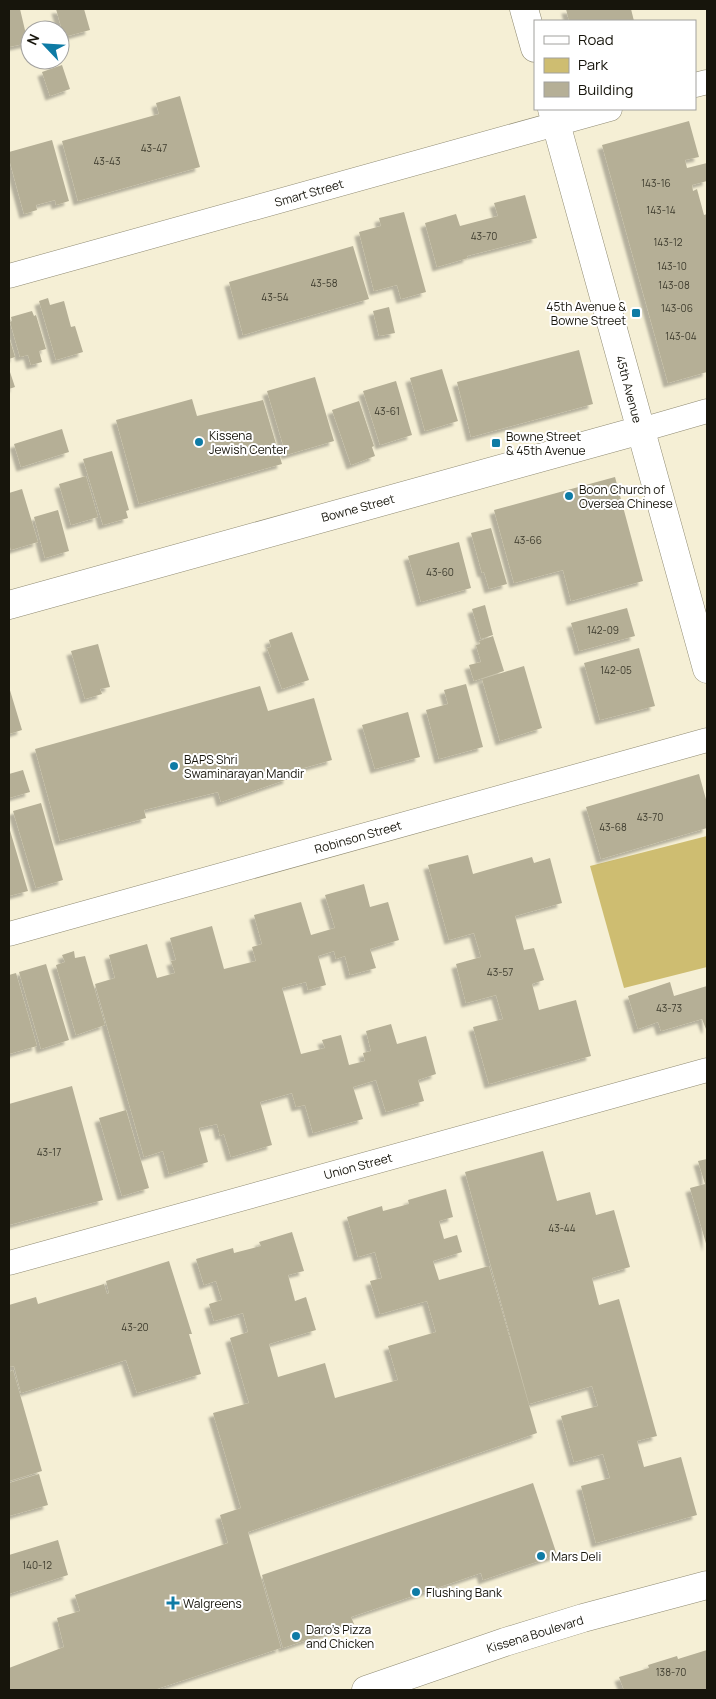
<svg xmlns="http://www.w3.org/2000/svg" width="716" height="1699" font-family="Manrope,sans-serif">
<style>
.green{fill:#cebd71}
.building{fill:#b5af96;filter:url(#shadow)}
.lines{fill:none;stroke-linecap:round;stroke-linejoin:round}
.street-casing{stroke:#8f8a72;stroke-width:25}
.secondary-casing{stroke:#8f8a72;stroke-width:29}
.street{stroke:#fff;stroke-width:24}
.secondary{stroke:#fff;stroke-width:28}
.poi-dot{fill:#0e7ba5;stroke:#fff;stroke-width:2}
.labels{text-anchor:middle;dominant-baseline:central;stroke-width:4;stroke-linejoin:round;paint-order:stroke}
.number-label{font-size:10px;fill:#3e3c2e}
.street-label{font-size:12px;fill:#17150c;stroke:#fff}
.poi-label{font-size:12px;fill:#17150c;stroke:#fff;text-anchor:start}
</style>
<defs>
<filter id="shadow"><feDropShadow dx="-4.5" dy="4.5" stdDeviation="1" flood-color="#0004"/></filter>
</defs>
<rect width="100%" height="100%" fill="#f5efd5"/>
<path class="green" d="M707,836v131l-83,21 -34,-122z"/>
<path class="building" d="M9,9h11l8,34 -19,4z
M56,9h28l6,21 -26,7z
M566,9h65l3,12h-65z
M62,65l8,24 -20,7 -8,-24z
M180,96l20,71 -122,34 -16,-60 97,-27 -3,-11z
M689,121l10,36 -14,3 2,8 20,-5v18l-15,4 1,6 4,-2 7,26 3,-1v158l-39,11 -66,-238z
M52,140l17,61 -13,4 -1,-5 -19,5 1,5 -13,4 -15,-55v-7z
M525,195l12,43 -70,18 1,2 -31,9 -12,-44 31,-9 4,12 38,-10 -4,-13z
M404,212l22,80 -25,7 -4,-14 -23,6 -15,-59 22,-6 -2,-8z
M353,246l16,53 -126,36 -14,-53z
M48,298l2,7 14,-4 7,26 4,-1 8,26 -27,8 -17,-59z
M389,307l6,26 -16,3 -6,-25z
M32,311l2,5 2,-1 10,34 -7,2 3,11 -11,3 -3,-10 -8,2 -10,-35 2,-1 -1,-4z
M9,337l6,20 -6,2z
M579,350l14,54 -122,33 -14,-55z
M9,369l6,18 -6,2z
M442,369l16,52 -33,10 -15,-53z
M315,377l19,64 -48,14 -19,-64z
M396,381l16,54 -32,10 -17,-54z
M192,399l5,17 66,-16 19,64 -143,40 -23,-84z
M359,401l15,45 -2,1 3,9 -24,9 -19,-55z
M62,429l7,23 -48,15 -7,-23z
M112,451l17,59 -3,1 2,7 -25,7 -20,-66z
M86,476l12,41 -27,8 -12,-41z
M615,477l28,104 -72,20 -8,-31 -49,13 -20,-73z
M22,489l16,53 -27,8 -2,-6v-51z
M58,510l11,41 -24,7 -11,-41z
M491,528l16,56 -18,5 -5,-17 -2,1 -11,-40z
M459,542l12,46 -50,14 -13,-46z
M485,605l8,30 -12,4 -9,-30z
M627,608l8,28 -56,15 -8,-28z
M292,632l17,48 -27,9 -15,-41 4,-1 -2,-7z
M493,636l11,35 -30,10 -5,-16 12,-3 -5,-17 4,-1 -1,-3z
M98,644l12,43 -10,2 2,5 -17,5 -14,-48z
M639,648l16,58 -55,14 -16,-57z
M524,666l18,62 -42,13 -18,-62z
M466,684l17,63 -44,12 -13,-49 22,-6 -4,-14z
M260,686l8,25 46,-13 18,62 -46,13 2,6 -67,23 -3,-10 -74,18 2,8 -86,23 -25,-92z
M9,687l13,43 -13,4z
M408,712l12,45 -45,12 -13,-44z
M23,770l7,22 -21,6v-24z
M699,774l8,29v25l-106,31 -15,-52z
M41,803l22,77 -27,8 -23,-77z
M9,827l19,64 -19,5z
M468,855l5,19 59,-17 2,6 16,-5 12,45 -47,13 9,34 10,-2 10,32 -12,4 7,26 37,-10 15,56 -102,28 -16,-57 30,-8 -7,-24 -30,8 -10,-39 25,-7 -7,-24 -25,7 -21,-75z
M364,884l6,23 18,-5 11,38 -29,9 6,19 -26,7 -5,-19 -9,3 -2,-8 -16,5 8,29 -18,5 -2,-8 -24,6 19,66 24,-6 -3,-8 19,-5 8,30 16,-4 -2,-8 8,-2 -5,-20 25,-7 6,20 29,-8 10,38 -18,6 6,21 -38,11 -10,-32 -23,7 10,32 -50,14 -8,-28 -9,2 -4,-14 -32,9 12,43 -41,12 -7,-23 -4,2 -3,-12 -18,4 9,34 -39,12 -6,-23 -19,6 -49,-173 20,-6 -6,-23 38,-11 10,34 18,-5 -4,-12 5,-1 -6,-22 42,-12 12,43 32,-8 -4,-14 10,-3 -8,-29 47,-13 10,33 24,-7 -10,-33z
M74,951l1,7 10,-2 20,69 -29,10 -20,-70 9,-3 -3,-7z
M46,964l23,76 -28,9 -22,-77z
M16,973l21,73 -28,8v-79z
M670,982l4,14 33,-10v43h-1l-4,-10 -41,12 -3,-9 -20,7 -10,-33z
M72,1086l31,114 -94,25v-121z
M126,1110l23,78 -27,8 -23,-78z
M543,1151l14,50 33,-9 6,23 18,-5 16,57 -38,11 7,27 20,-6 38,137 -20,5 7,26 37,-10 16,58 -101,28 -15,-57 29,-8 -7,-24 -29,8 -13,-46 37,-10 -6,-20 -63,18 -64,-232z
M707,1159v88l-17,-59 15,-4 -7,-23z
M446,1189l7,28 -14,4 5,18 13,-4 5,17 -29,9 6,19 50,-14 48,167 -289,99 33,116 -127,42h-145v-22l55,-21 -7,-29 23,-7 -5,-16 153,-52 -8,-28 21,-7 -28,-95 36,-10 -19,-65 18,-6 -5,-19 -29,8 -5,-17 13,-4 -6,-19 -12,4 -8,-26 37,-11 1,5 27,-7 -2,-4 33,-10 12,39 -16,4 7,26 11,-4 10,33 -47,14 9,33 47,-14 10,35 63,-18 -10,-34 48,-14 -9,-31 -47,13 -10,-33 12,-3 -7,-26 -17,5 -11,-40 35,-11 1,5 26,-7 -1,-4z
M169,1261l23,73h-3l12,40 -64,19 -11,-33 -105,33 -7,-27 -5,1v-62l27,-8 2,7 66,-20 3,10 2,-1 -3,-12z
M13,1370l29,101 -33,10v-109z
M39,1474l9,31 -39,11v-33z
M533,1483l24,72 -74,25 -2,-7 -130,44 3,7 -71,24 -21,-73z
M58,1540l10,35 -59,19v-39z
M707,1650v40h-83l-5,-13 30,-9 -1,-3 29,-9 1,3z"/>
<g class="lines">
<defs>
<path id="street" d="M695,85l12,-3
M9,276l601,-167
M641,430l66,-19
M9,934l698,-194
M9,1263l698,-193"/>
<path id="secondary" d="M524,9l11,39
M552,109l155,560
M9,605l632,-175
M366,1690l139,-48 78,-24 124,-33"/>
</defs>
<use href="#street" class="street-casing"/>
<use href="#secondary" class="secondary-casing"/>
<use href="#street" class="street"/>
<use href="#secondary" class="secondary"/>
</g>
<g class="poi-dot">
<rect x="631" y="308" width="10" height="10" rx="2.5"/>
<circle cx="199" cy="442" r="5"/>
<rect x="491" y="438" width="10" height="10" rx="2.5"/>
<circle cx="569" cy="496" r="5"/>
<circle cx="174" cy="766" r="5"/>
<circle cx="541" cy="1556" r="5"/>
<circle cx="416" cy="1592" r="5"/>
<path d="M170.5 1595.5h5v5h5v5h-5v5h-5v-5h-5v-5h5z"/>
<circle cx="296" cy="1636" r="5"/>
</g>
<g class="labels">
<g class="number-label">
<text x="154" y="148">43-47</text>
<text x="107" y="161">43-43</text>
<text x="656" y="183">143-16</text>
<text x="661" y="210">143-14</text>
<text x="484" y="236">43-70</text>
<text x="668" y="242">143-12</text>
<text x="672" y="266">143-10</text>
<text x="324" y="283">43-58</text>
<text x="674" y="285">143-08</text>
<text x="275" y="297">43-54</text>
<text x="677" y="308">143-06</text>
<text x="681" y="336">143-04</text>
<text x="387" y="411">43-61</text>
<text x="528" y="540">43-66</text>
<text x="440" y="572">43-60</text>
<text x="603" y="630">142-09</text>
<text x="616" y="670">142-05</text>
<text x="650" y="817">43-70</text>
<text x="613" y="827">43-68</text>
<text x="500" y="972">43-57</text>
<text x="669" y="1008">43-73</text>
<text x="49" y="1152">43-17</text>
<text x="562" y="1228">43-44</text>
<text x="135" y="1327">43-20</text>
<text x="37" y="1565">140-12</text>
<text x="671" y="1672">138-70</text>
</g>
<g class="street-label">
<text transform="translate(309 193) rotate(-16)">Smart Street</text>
<text transform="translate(629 389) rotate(75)">45th Avenue</text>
<text transform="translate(358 508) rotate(-15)">Bowne Street</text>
<text transform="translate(358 837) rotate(-16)">Robinson Street</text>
<text transform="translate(358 1166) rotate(-15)">Union Street</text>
<text transform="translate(535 1634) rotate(-17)">Kissena Boulevard</text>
</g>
<g class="poi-label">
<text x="626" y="306" text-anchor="end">45th Avenue &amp;<tspan x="626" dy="14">Bowne Street</tspan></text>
<text x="209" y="435">Kissena<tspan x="209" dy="14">Jewish Center</tspan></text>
<text x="506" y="436">Bowne Street<tspan x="506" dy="14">&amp; 45th Avenue</tspan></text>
<text x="579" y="489">Boon Church of<tspan x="579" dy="14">Oversea Chinese</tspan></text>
<text x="184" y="759">BAPS Shri<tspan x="184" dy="14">Swaminarayan Mandir</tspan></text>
<text x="551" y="1556">Mars Deli</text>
<text x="426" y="1592">Flushing Bank</text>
<text x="183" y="1603">Walgreens</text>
<text x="306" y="1629">Daro's Pizza<tspan x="306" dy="14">and Chicken</tspan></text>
</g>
</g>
<rect width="716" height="1699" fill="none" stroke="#17150c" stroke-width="20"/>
<rect x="534" y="20" width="162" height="90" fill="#ffffff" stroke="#a2a19e"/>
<rect x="544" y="36" width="25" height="8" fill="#ffffff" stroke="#a2a19e"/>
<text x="578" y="45" font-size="15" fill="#17150c">Road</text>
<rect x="544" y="58" width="25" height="15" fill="#cebd71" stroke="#a2a19e"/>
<text x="578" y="70" font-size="15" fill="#17150c">Park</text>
<rect x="544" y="82" width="25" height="15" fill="#b5af96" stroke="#a2a19e"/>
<text x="578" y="95" font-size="15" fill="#17150c">Building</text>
<g transform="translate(45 45) rotate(295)"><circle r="24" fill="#ffffff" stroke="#a2a19e"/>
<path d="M0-4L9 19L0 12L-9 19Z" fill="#0e7ba5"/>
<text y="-8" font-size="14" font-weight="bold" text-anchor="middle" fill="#17150c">N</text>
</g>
</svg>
